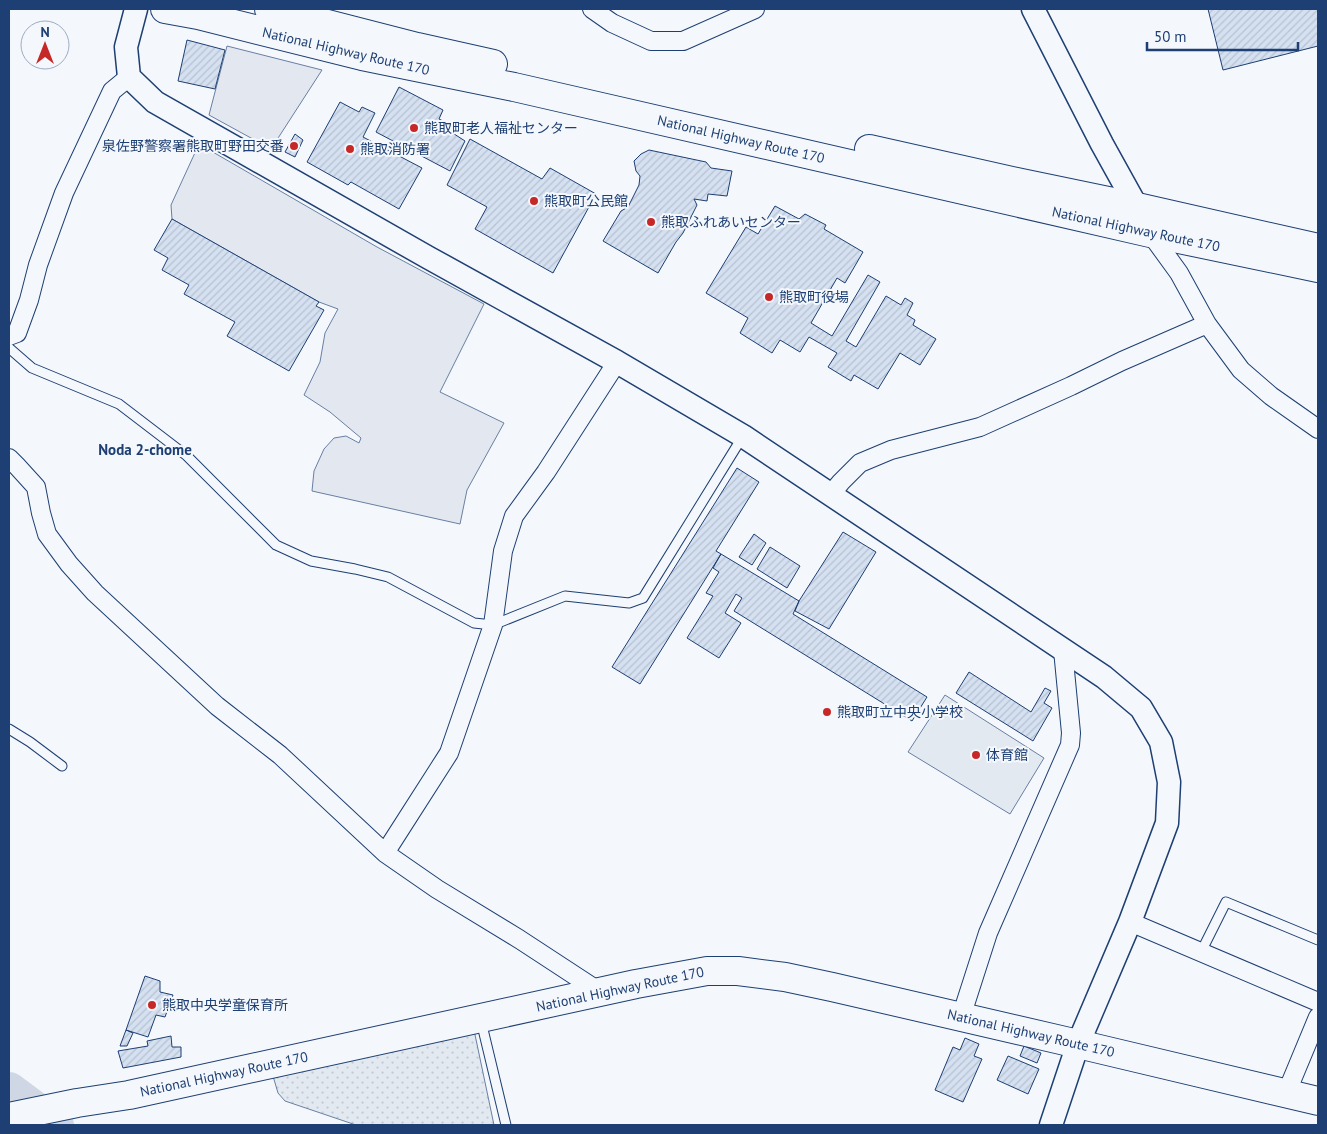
<svg xmlns="http://www.w3.org/2000/svg" width="1327" height="1134" font-family="'PT Sans','Noto Sans JP',sans-serif">
<style>
.grass{fill:#e3e9f0;stroke:#687fa3}
.park{fill:url(#park-dots);stroke:#687fa3}
.parking{fill:#e3e8f0;stroke:#687fa3}
.lines{fill:none;stroke-linecap:round;stroke-linejoin:round}
.river{stroke:#cfd7e4;stroke-width:36}
.building{fill:url(#building-hatch);stroke:#1d3f73}
.service-casing{stroke:#1d3f73;stroke-width:11}
.minor-casing{stroke:#1d3f73;stroke-width:20}
.tertiary-casing{stroke:#1d3f73;stroke-width:25}
.trunk-casing{stroke:#1d3f73;stroke-width:30}
.service{stroke:#f4f7fb;stroke-width:9}
.minor{stroke:#f4f7fb;stroke-width:18}
.tertiary{stroke:#f4f7fb;stroke-width:22}
.trunk{stroke:#f4f7fb;stroke-width:28}
.poi-dot{fill:#c62828;stroke:#f4f7fb;stroke-width:2}
.labels{text-anchor:middle;dominant-baseline:central;stroke-width:4;stroke-linejoin:round;paint-order:stroke}
.street-label{font-size:14px;fill:#1d3f73;stroke:#f4f7fb}
.poi-label{font-size:14px;fill:#1d3f73;stroke:#f4f7fb;text-anchor:start}
.neighbourhood-label{font-size:15px;font-weight:bold;fill:#1d3f73;stroke:#f4f7fb}
</style>
<defs>
<pattern id="park-dots" width="8" height="8" patternUnits="userSpaceOnUse" patternTransform="scale(1.25)"><rect width="8" height="8" fill="#e3e9f0"/><path d="M2 2h.1M6 6h.1" fill="none" stroke="#c2c9d1" stroke-width="1.8" stroke-linecap="round"/></pattern>
<pattern id="building-hatch" width="6" height="6" patternUnits="userSpaceOnUse" patternTransform="scale(1.25)"><rect width="6" height="6" fill="#d5e0f0"/><path d="M-1 1l2-2M0 6l6-6M5 7l2-2" fill="none" stroke="#b6c1d1"/></pattern>
</defs>
<rect width="100%" height="100%" fill="#f4f7fb"/>
<path class="grass" d="M945,695l99,63 -34,56 -102,-62z"/>
<path class="park" d="M474,1030l20,95h-138l-71,-24 -7,-8 -5,-17z"/>
<path class="parking" d="M227,46l95,24 -51,79 -62,-34z
M199,144l178,103 107,57 -44,88 64,31 -37,67 -7,34 -148,-33 2,-20 10,-22 10,-11 12,-2 13,7 2,-5 -31,-26 -26,-17 16,-33 5,-29 13,-24 -19,-7 -147,-83 -1,-14z"/>
<g class="lines">
<path class="river" d="M9,1090l47,35"/>
</g>
<path class="building" d="M1208,9h110v37l-95,24z
M187,40l38,10 -10,39 -37,-8z
M399,87l44,23 -4,9 12,6 -3,5 17,11 -15,30 -74,-39z
M340,102l19,10 3,-5 13,6 -12,24 59,31 -23,41 -48,-27 -3,3 -41,-23z
M295,134l8,6 -8,17 -10,-5z
M470,139l72,40 8,-11 46,26 -43,79 -78,-44 12,-22 -40,-22z
M649,150l57,12 5,6 21,3 -5,25 -19,-2 -1,7 -13,-2 3,6 -14,28 -7,9 -18,31 -55,-32 18,-30 7,-4 11,-22 1,-9 -4,-5 -2,-10 7,-7z
M775,206l24,13 6,-5 21,11 -2,4 39,23 -18,31 -8,-5 -26,45 21,13 36,-61 12,7 -34,59 10,6 30,-51 15,9 4,-7 8,5 -6,12 8,5 -2,5 23,14 -16,26 -20,-12 -22,36 -24,-14 -3,6 -23,-14 9,-14 -28,-16 -9,15 -20,-12 -8,13 -32,-20 8,-15 -42,-25 40,-66 12,7z
M172,219l147,83 -3,4 8,4 -35,61 -62,-35 8,-14 -51,-28 5,-9 -27,-15 6,-12 -14,-8z
M737,468l22,14 -43,69 5,3 -81,130 -28,-17z
M843,532l33,20 -47,77 -34,-18 4,-10z
M754,534l12,9 -14,22 -13,-8z
M770,547l30,19 -13,22 -30,-19z
M721,554l78,47 -6,13 134,83 -15,24 -178,-110 8,-13 -6,-4 -11,19 16,10 -22,35 -32,-20 26,-42 -7,-3 13,-21 -6,-4z
M969,672l62,40 14,-24 6,3 -7,12 8,5 -19,33 -77,-48z
M145,976l15,5v11l13,3 -8,22 -9,-2 -8,22 -22,-7z
M126,1030l7,3 -6,13h-7z
M171,1036l1,11h9v10l-58,11 -5,-17 30,-5 -1,-5z
M965,1038l14,6 -5,12 8,3 -19,43 -28,-12 18,-43 7,3z
M1024,1046l17,7 -4,10 -17,-7z
M1008,1056l31,13 -11,25 -31,-14z"/>
<g class="lines">
<defs>
<path id="service" d="M9,348l23,20 87,36 68,52 89,89 35,16 44,8 33,8 86,46 19,2 72,-29 64,7 14,-5 100,-162
M9,729l21,13 32,24
M1201,952l25,-50 92,38
M481,1021l25,104"/>
<path id="minor" d="M592,9l20,14 39,18h32l72,-32
M1150,233l29,40 28,51 34,46 30,26 47,33
M9,336l8,-3 12,-33 9,-35 26,-72 48,-102 17,-14
M9,458l7,7 20,22 5,26 6,21 22,30 26,29 122,113 63,49 105,98 52,36 82,50 81,53
M831,494l10,-12 19,-19 31,-13 89,-23 91,-41 51,-25 85,-37
M385,853l64,-100 44,-128 10,-74 11,-35 32,-44 71,-110
M1130,922l188,80
M961,1017l27,-84 82,-188 1,-12 -8,-83
M1286,1094l32,-77"/>
<path id="tertiary" d="M136,9l-10,38 3,30 26,25 274,156 188,104 126,74 361,241 37,31 20,34 8,40 -2,41 -37,99 -52,122 -27,81
M1033,9l69,135 41,74"/>
<path id="trunk" d="M165,9l33,6 164,41 152,31 636,146 168,35
M269,9l148,38 76,17
M869,149l152,34 116,24 181,41
M9,1117l68,-14 52,-8 507,-111 71,-13h31l47,6 47,10 246,57 240,57"/>
</defs>
<use href="#service" class="service-casing"/>
<use href="#minor" class="minor-casing"/>
<use href="#tertiary" class="tertiary-casing"/>
<use href="#trunk" class="trunk-casing"/>
<use href="#service" class="service"/>
<use href="#minor" class="minor"/>
<use href="#tertiary" class="tertiary"/>
<use href="#trunk" class="trunk"/>
</g>
<g class="poi-dot">
<circle cx="414" cy="128" r="5"/>
<circle cx="294" cy="146" r="5"/>
<circle cx="350" cy="149" r="5"/>
<circle cx="534" cy="201" r="5"/>
<circle cx="651" cy="222" r="5"/>
<circle cx="769" cy="297" r="5"/>
<circle cx="827" cy="712" r="5"/>
<circle cx="976" cy="755" r="5"/>
<circle cx="152" cy="1005" r="5"/>
</g>
<g class="labels">
<g class="street-label">
<text transform="translate(346 51) rotate(13)">National Highway Route 170</text>
<text transform="translate(741 139) rotate(13)">National Highway Route 170</text>
<text transform="translate(1136 229) rotate(12)">National Highway Route 170</text>
<text transform="translate(620 989) rotate(-12)">National Highway Route 170</text>
<text transform="translate(1031 1033) rotate(13)">National Highway Route 170</text>
<text transform="translate(224 1074) rotate(-12)">National Highway Route 170</text>
</g>
<g class="poi-label">
<text x="424" y="128">熊取町老人福祉センター</text>
<text x="284" y="146" text-anchor="end">泉佐野警察署熊取町野田交番</text>
<text x="360" y="149">熊取消防署</text>
<text x="544" y="201">熊取町公民館</text>
<text x="661" y="222">熊取ふれあいセンター</text>
<text x="779" y="297">熊取町役場</text>
<text x="837" y="712">熊取町立中央小学校</text>
<text x="986" y="755">体育館</text>
<text x="162" y="1005">熊取中央学童保育所</text>
</g>
<g class="neighbourhood-label">
<text x="145" y="449">Noda 2-chome</text>
</g>
</g>
<rect width="1327" height="1134" fill="none" stroke="#1d3f73" stroke-width="20"/>
<g transform="translate(45 45)"><circle r="24" fill="#f4f7fb" stroke="#9eadc5"/>
<path d="M0-4L9 19L0 12L-9 19Z" fill="#c62828"/>
<text y="-8" font-size="14" font-weight="bold" text-anchor="middle" fill="#1d3f73">N</text>
</g>
<path d="M1147 42v8h151v-8" fill="none" stroke="#1d3f73" stroke-width="2.5"/>
<text x="1154" y="42" font-size="15" fill="#1d3f73" stroke="#f4f7fb" stroke-width="4" paint-order="stroke">50 m</text>
</svg>
